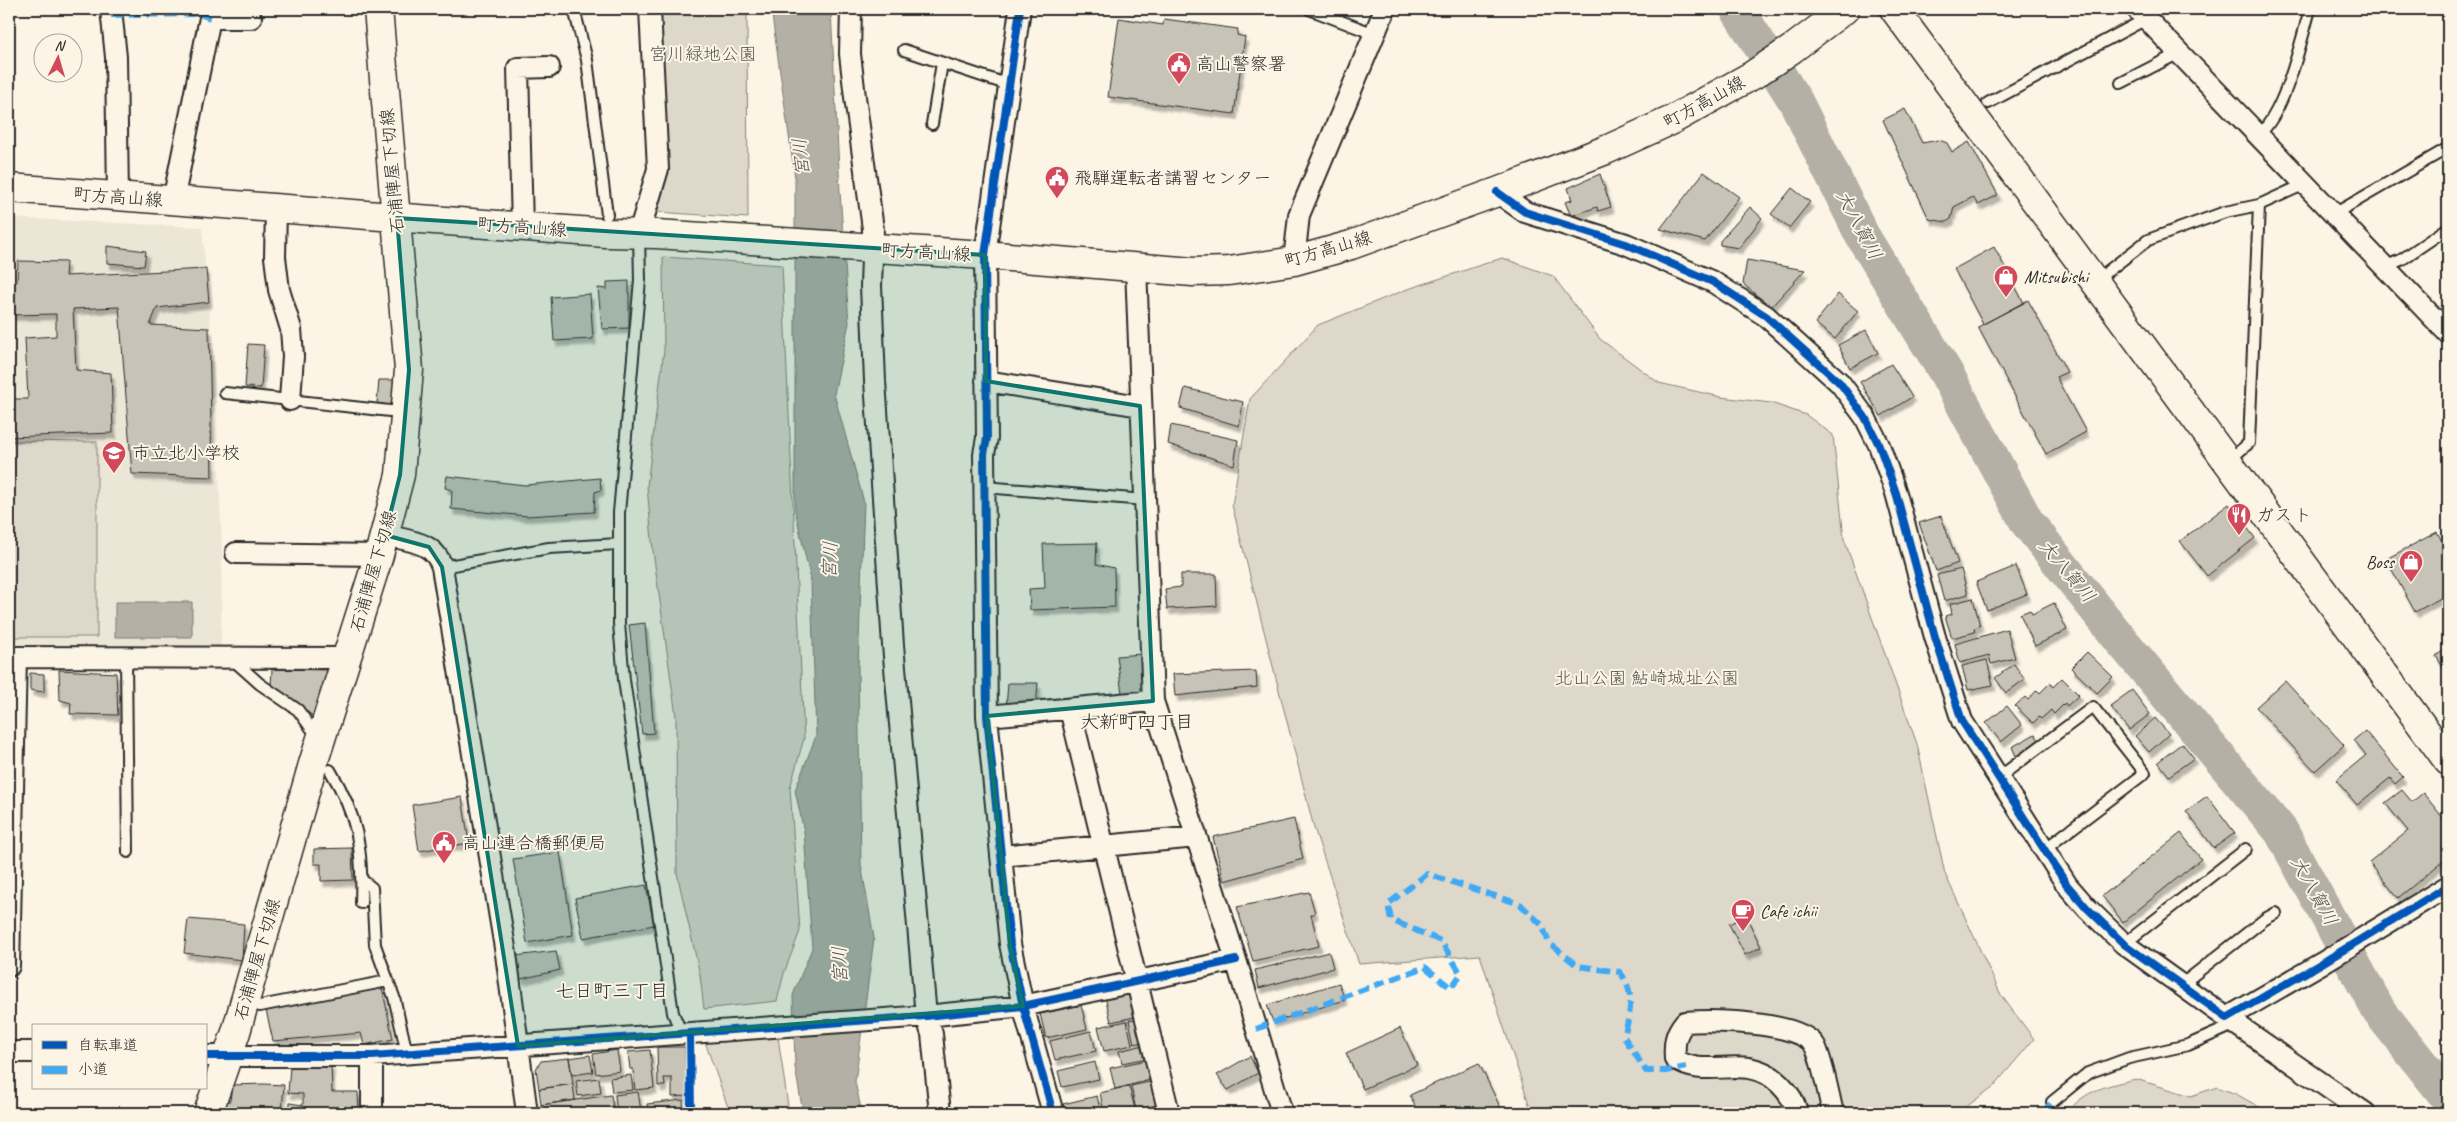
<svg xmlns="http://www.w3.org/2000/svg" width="2457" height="1122" font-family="Caveat,'Klee One',sans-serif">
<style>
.built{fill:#ece6d7}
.green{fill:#ded8ca;stroke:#84827a}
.water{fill:#b4b0a5;stroke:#7d7b74}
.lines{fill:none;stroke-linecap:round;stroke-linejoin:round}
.river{stroke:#b4b0a5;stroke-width:35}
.building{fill:#c8c3b7;stroke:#2b2b2b;filter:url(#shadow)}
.lane-casing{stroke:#2b2b2b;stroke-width:14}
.street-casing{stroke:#2b2b2b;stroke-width:24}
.secondary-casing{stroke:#2b2b2b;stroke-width:31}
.lane{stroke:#fcf5e5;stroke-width:10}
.street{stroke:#fcf5e5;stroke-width:20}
.secondary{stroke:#fcf5e5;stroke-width:28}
.quiet{stroke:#3fa9f5;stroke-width:6;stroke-dasharray:12 6;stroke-linecap:butt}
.cycleway-casing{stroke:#fcf5e5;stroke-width:11}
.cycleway{stroke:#0057b8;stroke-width:8}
.marked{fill:#0f766e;fill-opacity:0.2;stroke:#0f766e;stroke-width:4;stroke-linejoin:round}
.labels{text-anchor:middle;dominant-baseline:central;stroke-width:4;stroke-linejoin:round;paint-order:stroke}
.park-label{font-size:18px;fill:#585653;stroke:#fcf5e5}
.poi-label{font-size:18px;fill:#2b2b2b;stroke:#fcf5e5;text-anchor:start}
.street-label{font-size:18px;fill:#2b2b2b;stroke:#fcf5e5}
.water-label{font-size:19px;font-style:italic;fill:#545350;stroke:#fcf5e5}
.neighbourhood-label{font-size:19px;fill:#2b2b2b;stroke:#fcf5e5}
</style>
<defs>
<filter id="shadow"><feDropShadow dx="3" dy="5.5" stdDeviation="1" flood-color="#0004"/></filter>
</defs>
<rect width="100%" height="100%" fill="#fcf5e5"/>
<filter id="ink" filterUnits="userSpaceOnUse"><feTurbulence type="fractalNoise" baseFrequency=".02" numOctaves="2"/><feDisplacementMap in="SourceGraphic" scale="10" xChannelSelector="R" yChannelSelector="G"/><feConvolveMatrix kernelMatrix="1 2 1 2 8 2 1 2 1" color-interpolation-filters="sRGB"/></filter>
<g filter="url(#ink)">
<path class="built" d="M9,218l193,9 14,169 6,156 -1,94h-212z"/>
<path class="green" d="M656,9h91l1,209 -92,-6 3,-29z
M663,257l119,8 22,473 -14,50 10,143 -16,42 -7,28 -73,8 -4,-34 -23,-102 -1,-157 -23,-165 -6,-65 17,-136z
M1502,258l51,18 47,63 59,44 62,14 50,6 35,12 27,20 11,104 73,205 28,130 56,121 33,44 -40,47 -36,27h-426l-52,-158 -121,9 -45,-136 -82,-323 18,-106 68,-74 87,-35z
M9,441l88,1v195h-88z
M778,1037l11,76h-59l-25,-71z
M2136,1079l55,17 26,-9 19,7 34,19h-203c17,-23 42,-28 69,-34z"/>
<path class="water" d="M771,9h60l9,182 9,132 -15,71 30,108 -6,166 3,196 13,74 -19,144 7,31h-59l-8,-46 -2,-72 19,-47 -8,-116 -9,-42 21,-54 -5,-155 -16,-71v-332z
M115,602h77v35h-77z"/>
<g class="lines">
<path class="river" d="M1737,9l59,93 66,133 84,138 81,149 93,117 161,192 98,180 69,87"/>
</g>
<path class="building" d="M1119,18l44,7 1,-6 74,10 -1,6 8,2 -11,77 -126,-17z
M1905,109l17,34 17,-3 8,3 5,9 17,-10 29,53 -20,10 -5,-8 -19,10 -3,12 -5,3 -17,-3 -46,-99z
M1704,172l35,25 -34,44 -45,-12z
M1600,174l11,33 -13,4 -1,-4 -26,9 -6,-14 7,-2 -4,-12z
M1792,188l18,14 -21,26 -18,-14z
M1750,207l12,11 -23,30 -19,-3v-4z
M107,246l39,5 -2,15 -37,-3z
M1994,247l30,56 -41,21 -29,-55z
M1747,260l58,10 -34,37 -28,-23z
M18,261l48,1 -1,14 141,-7 3,33 -52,6 -7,17 59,3 3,149 -80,-3 -13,-167 -46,2 3,61 35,3 2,60 -104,4v-38h19l-3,-61 31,-2v-22l-47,1v-33h8z
M629,281v47l-27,1 -4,-41 9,1v-7z
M590,294l3,45 -39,2 -3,-44z
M1838,294l20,17 -23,28 -20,-16z
M2028,300l39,72 -11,5 30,55 -40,22 -68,-127z
M1866,330l12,23 -28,15 -12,-23z
M248,344l16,1 -3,43 -16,-1z
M1891,364l21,33 -31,19 -21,-34z
M379,380h17v26l-19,-2z
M1185,388l58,14 -4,24 -59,-18z
M1171,425l67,15 -4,25 -66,-21z
M447,476l78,9 75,-7 1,12 -6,2 -1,20 -67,4 -76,-7 1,-19 -7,-2z
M2229,504l26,34 -48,38 -27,-35z
M1941,516l17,47 -22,8 -17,-48z
M2437,532l11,20v42l-33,18 -29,-53z
M1097,543l-1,21 18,4 1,39 -85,3 -1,-21 16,-1 -2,-44z
M2016,566l11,28 -40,16 -11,-28z
M1961,569l7,25 -24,7 -7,-26z
M1181,574h35l1,32 -50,3 -2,-20 16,-2z
M1973,598l7,28 -6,2 1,4 -23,6 -7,-22 7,-2 -2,-10z
M2054,603l13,27 -32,16 -15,-32 10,-4 2,4z
M645,623l9,110 -12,1 -13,-109z
M2007,629l8,29 -24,6 -2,-9 -29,8 -5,-19z
M2448,647v28l-12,-19z
M2087,652l26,25 -16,16 -26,-25z
M1141,654l2,39 -21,1 -5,-38z
M1987,660l6,25 -25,5 -6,-24z
M2014,664l11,15 -19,14 -11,-15z
M272,669l59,1 -14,49 -46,-34z
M59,670l57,3 2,42 -48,-1 1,-11 -11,-3z
M1256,671l1,16 -82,9 -2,-22z
M30,673l14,1v18l-14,-2z
M2062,678l17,17 -12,11 -2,-3 -11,11 -3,-4 -10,9 -2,-2 -6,6 -18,-17 10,-9 3,3 9,-10 3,3 10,-10 3,4z
M2285,681l59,64 -29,26 -59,-64z
M1008,683h30l-2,24 -30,1z
M2132,690l18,24 -21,16 -19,-24z
M2007,706l15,19 -21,17 -15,-19z
M2155,718l14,16 -20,18 -14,-16z
M2365,731l38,46 -8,7 -5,-6 -33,27 -21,-25 30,-25 -12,-15z
M2035,734l5,8 -24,14 -4,-9z
M2182,743l12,15 -25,18 -11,-14z
M2402,790l10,12 11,-9 25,31v33l-50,41 -29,-36 39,-31 -23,-28z
M2207,796l28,37 -21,15 -28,-37z
M462,797l7,46 -50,8 -7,-46z
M1294,819l9,40 -79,22 -11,-44z
M2181,833l20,26 -78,63 -21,-26z
M352,848l1,32 -32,1v-17h-7v-15z
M560,852l13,83 -46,8 -14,-84z
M646,885l8,40 -71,13 -8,-40z
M1309,892l6,21 -4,2 8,31 -66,15 -16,-54z
M2448,897v13l-6,-10z
M1746,916l15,31 -16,8 -16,-31z
M188,919l56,5 -2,36 -58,-7z
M556,951l4,19 -39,9 -6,-23z
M1329,952l4,16 -74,20 -4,-18z
M1339,983l6,17 -72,22 -6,-17z
M382,987l11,52 -29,6 -3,-12 -88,8 -7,-31z
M1133,990l6,26 -28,6 -6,-26z
M1081,1005l6,24 -41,9 -6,-24z
M1140,1018l6,23 -12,3 -5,-24z
M1127,1021l5,24 -28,6 -6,-24z
M1400,1028l17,37 -54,24 -17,-36z
M1091,1031l5,20 -41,9 -5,-19z
M1144,1045l3,13 -25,5 -3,-12z
M657,1047h28l1,49 -14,1v-19h-8l1,8h-7z
M617,1050l3,21 -24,3 -3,-20z
M650,1050l4,38 -19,2 -2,-21h-3l-2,-17z
M590,1055l3,17 -21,3 -3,-17z
M1250,1056l8,17 -30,17 -11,-15z
M569,1058l4,26 -34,5 -3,-20 5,-8z
M1146,1060l4,20 -35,9 -5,-21z
M1095,1062l4,17 -37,8 -4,-16z
M1479,1063l24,50h-85l-8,-18z
M331,1065l1,27h26l1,21h-56v-19l-15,-1 2,-27z
M631,1075l2,15 -21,2 -2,-14z
M599,1078l2,15 -23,3 -2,-15z
M1154,1081l6,23 -24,6 -5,-24z
M264,1084l20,1 -2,24 -15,-1 -1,5h-41l1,-12h4l2,-16z
M573,1084l2,16 -34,5 -2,-16z
M1129,1086l7,27h-16l-1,-3 -15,3 -4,-20z
M638,1092l3,19 -24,2 -2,-18z
M611,1095l3,18h-72l-1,-8z
M1097,1096l4,17h-35l-3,-9z
M683,1100l1,13h-37v-9z
M290,1103l12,2v8h-13z
M1159,1106l1,7h-19l-1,-3z"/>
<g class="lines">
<defs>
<path id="lane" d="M574,9l13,51 20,155
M1309,9l55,21 9,7
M904,50l105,35
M2121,83l58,-30
M1988,103l158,-84
M932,124l10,-61
M2258,135c26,-20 42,-90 51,-122
M2334,214l114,-66
M639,234l1,46 -21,233v111l5,56 49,333 9,21
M2384,267l17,-7 47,-32
M2108,271l40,-31 77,-28 34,-7
M225,393l165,18
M2228,461l21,-18 10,-238 46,-21
M984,487l161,13
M442,567l107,-19 70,-4
M126,657l2,195
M232,659l28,25 38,26 13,18 11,6
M330,770c28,46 33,80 31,133
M1998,778l95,-71 52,66 -100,76
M362,880l10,8 3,57 19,52 13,56
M2124,944l122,-95
M2181,985l84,-66 11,-6
M260,1006l128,-25
M2052,1102l36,-29 41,-15 59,-13 48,-21"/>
<path id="street" d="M111,9l5,48 2,140
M851,9l-1,45 5,43 18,132 -2,57 4,95 18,264 33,371 6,18 8,79
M1020,9l-35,246 2,183 -3,16 3,262 23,228 13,62 30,107
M2137,9l311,324
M1497,192l28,20 101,32 87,38 53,34 74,67 25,34 14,28 17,48 39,144 27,84 105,164 20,23 37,36 103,74 95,-55 126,-77
M173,201l37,-183h41
M276,209l-1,48 4,33 12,39 2,27 -3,44
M522,227l-4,-159 31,-1
M639,233l19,-64 -8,-160
M1294,261l5,-46 86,-206
M1136,267l17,434 83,259 46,153
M986,381l154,25
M385,535c23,6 49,6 57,32l64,387 21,159
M236,553l143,2
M9,657l339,1
M1070,709l99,404
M987,716l166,-15
M1001,856l195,-19
M9,966l7,-309
M2227,1018l138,95
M9,1052h25
M206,1056h166l554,-40 97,-10 213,-46
M372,1056v57
M1797,1113c-2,-12 -9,-21 -17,-29 -34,-34 -73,-2 -105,-25 -1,-16 0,-25 10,-37 26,-2 116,-1 130,24 7,13 14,51 18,67"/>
<path id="secondary" d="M1894,9l554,752
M9,188l597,45 50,1 329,21 208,17 36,-1 65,-10 57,-16 146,-53 109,-42 66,-30 81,-45 39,-26 53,-40
M208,1113l28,-81 77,-268 66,-209 21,-80 9,-105 -31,-361"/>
</defs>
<use href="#lane" class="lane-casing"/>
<use href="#street" class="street-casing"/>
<use href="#secondary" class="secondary-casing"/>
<use href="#lane" class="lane"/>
<use href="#street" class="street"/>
<use href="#secondary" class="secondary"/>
<path class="quiet" d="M111,15l89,-1 10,4
M1256,1029l169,-62 26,21 10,-14 -20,-33 -50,-21 -3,-16 39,-30 93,30 22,21 7,18 29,23 42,6c16,21 10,41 4,65l22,34h20l20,-4
M2043,1113l9,-11"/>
<defs>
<path id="cycleway" d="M1020,9l-35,246 2,183 -3,16 3,262 23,228 13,62 30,107
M1497,192l28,20 101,32 87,38 53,34 74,67 25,34 14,28 17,48 39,144 27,84 105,164 20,23 37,36 103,74 95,-55 126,-77
M690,1034l1,79
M206,1056h166l554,-40 97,-10 213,-46"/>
</defs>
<use href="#cycleway" class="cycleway-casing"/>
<use href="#cycleway" class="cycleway"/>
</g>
</g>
<path class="marked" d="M397,218l588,37 1,126 154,25 13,295 -166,15 23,228 13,62 -505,40 -76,-479 -13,-20 -44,-12 15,-60 9,-105z"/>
<defs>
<symbol id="civic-pin" viewBox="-11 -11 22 30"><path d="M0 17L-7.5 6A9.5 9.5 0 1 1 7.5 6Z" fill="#d1495b" stroke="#fcf5e5"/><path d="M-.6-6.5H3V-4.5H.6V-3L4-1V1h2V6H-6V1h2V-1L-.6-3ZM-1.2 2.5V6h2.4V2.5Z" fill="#fff"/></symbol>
<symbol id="shop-pin" viewBox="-11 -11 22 30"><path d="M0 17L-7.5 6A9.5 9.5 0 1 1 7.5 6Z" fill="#d1495b" stroke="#fcf5e5"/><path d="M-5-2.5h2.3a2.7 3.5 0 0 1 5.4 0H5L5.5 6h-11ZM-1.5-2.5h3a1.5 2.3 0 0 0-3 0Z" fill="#fff"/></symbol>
<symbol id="school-pin" viewBox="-11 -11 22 30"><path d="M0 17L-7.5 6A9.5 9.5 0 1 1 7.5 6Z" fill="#d1495b" stroke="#fcf5e5"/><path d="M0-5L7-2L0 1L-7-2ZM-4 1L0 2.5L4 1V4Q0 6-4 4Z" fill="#fff"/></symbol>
<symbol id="restaurant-pin" viewBox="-11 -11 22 30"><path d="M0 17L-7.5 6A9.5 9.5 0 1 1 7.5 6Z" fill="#d1495b" stroke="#fcf5e5"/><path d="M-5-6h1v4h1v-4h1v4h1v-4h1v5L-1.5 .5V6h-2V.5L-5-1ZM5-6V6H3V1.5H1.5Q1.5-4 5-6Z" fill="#fff"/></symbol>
<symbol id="cafe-pin" viewBox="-11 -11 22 30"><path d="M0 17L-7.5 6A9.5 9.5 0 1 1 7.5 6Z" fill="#d1495b" stroke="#fcf5e5"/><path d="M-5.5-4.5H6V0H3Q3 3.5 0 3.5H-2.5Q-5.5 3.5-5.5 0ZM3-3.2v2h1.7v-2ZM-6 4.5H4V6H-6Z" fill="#fff"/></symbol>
</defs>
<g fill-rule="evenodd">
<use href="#civic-pin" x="1165" y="50" width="28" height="38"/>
<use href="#civic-pin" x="1043" y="164" width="28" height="38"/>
<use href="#shop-pin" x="1992" y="263" width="28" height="38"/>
<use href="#school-pin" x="100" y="439" width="28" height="38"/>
<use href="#restaurant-pin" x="2225" y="501" width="28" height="38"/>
<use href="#shop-pin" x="2397" y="548" width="28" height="38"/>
<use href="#civic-pin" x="430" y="829" width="28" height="38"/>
<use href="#cafe-pin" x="1729" y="897" width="28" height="38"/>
</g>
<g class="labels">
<g class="park-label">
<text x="703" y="54">宮川緑地公園</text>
<text x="1647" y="678">北山公園 鮎崎城址公園</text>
</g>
<g class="poi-label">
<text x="1196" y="64">高山警察署</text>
<text x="1074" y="178">飛騨運転者講習センター</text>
<text x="2024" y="277">Mitsubishi</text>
<text x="132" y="453">市立北小学校</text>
<text x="2256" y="515">ガスト</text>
<text x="2394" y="562" text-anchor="end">Boss</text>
<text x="462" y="843">高山連合橋郵便局</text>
<text x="1760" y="911">Cafe ichii</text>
</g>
<g class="street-label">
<text transform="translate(1704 102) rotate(-29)">町方高山線</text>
<text transform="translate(392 171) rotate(-95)">石浦陣屋下切線</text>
<text transform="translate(118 197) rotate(4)">町方高山線</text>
<text transform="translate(522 227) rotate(4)">町方高山線</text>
<text transform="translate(1328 249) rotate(-16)">町方高山線</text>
<text transform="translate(926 252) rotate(3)">町方高山線</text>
<text transform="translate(373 571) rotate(-74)">石浦陣屋下切線</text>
<text transform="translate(257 959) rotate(-74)">石浦陣屋下切線</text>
</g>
<g class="water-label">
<text transform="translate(801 157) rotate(-95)">宮川</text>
<text transform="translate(1859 225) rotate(62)">大八賀川</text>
<text transform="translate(830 560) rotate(-88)">宮川</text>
<text transform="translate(2067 571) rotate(50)">大八賀川</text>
<text transform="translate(2314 891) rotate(61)">大八賀川</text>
<text transform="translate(840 965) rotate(-92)">宮川</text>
</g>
<g class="neighbourhood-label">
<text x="1137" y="722">大新町四丁目</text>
<text x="612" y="991">七日町三丁目</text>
</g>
</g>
<rect width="2457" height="1122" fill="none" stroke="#fcf5e5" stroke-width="30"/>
<rect x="15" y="15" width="2427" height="1092" fill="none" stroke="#2b2b2b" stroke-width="2" filter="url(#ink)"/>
<rect x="32" y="1024" width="175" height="65" fill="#fcf5e5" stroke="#a8a49b"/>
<rect x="42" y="1041" width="25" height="8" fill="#0057b8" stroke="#a8a49b"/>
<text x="78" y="1050" font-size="15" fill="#2b2b2b">自転車道</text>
<rect x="42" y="1066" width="25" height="8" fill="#3fa9f5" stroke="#a8a49b"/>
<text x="78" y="1074" font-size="15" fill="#2b2b2b">小道</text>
<g transform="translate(58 58) rotate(5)"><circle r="24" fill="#fcf5e5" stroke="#a8a49b"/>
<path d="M0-4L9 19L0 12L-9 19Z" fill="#d1495b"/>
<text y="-8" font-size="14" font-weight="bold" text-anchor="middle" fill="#2b2b2b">N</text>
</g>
</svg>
